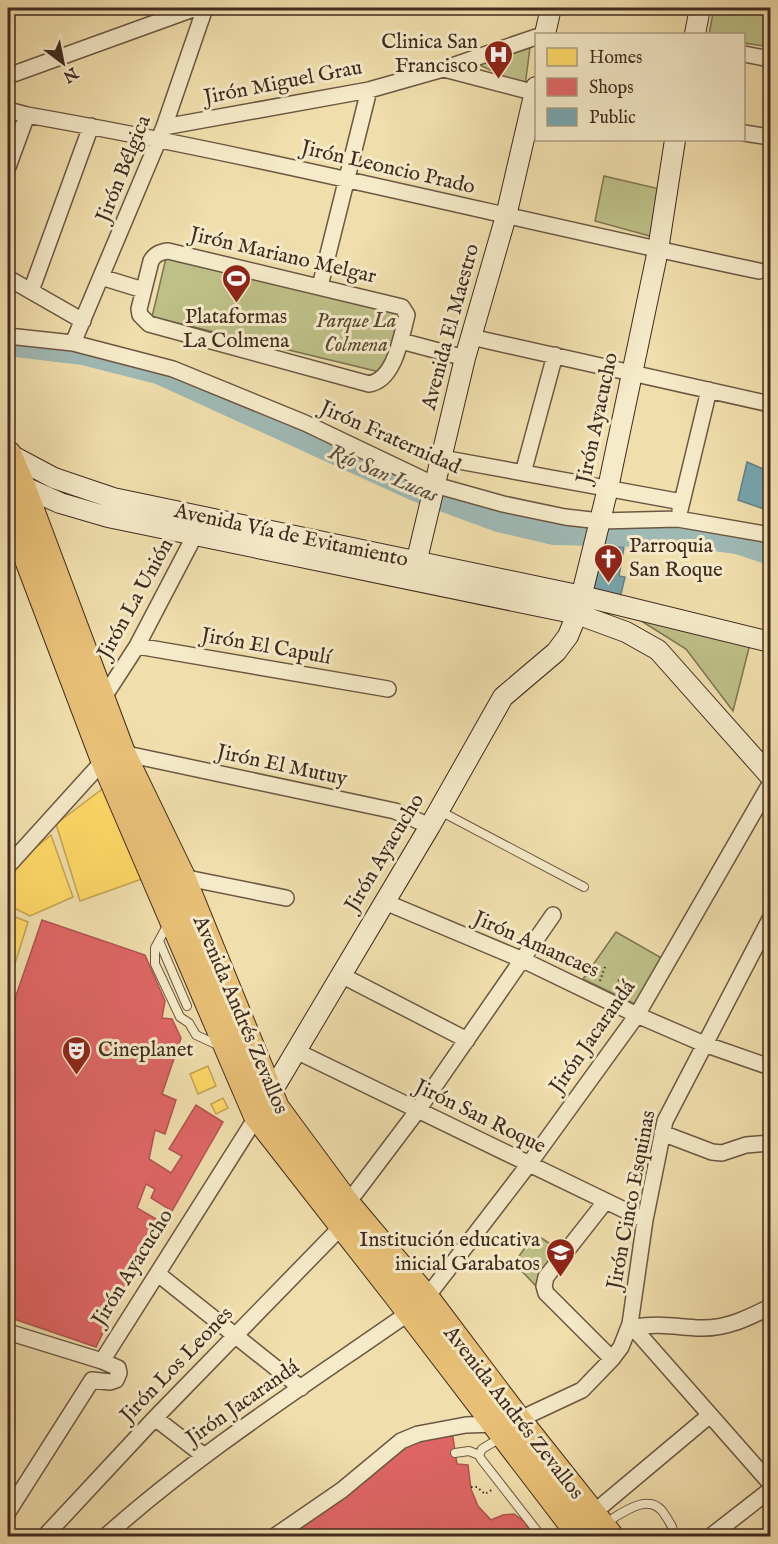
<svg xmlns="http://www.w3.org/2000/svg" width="778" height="1544" font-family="'IM FELL English',serif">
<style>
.green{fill:#bdc087;stroke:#7e7554;stroke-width:1.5}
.homes{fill:#ffd966;stroke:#c6a451;stroke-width:1.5}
.shops{fill:#e06666;stroke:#b05451;stroke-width:1.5}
.public{fill:#76a5af;stroke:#668084;stroke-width:1.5}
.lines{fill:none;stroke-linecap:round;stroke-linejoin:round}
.river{stroke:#9fb9b5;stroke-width:22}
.lane-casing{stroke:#6c5743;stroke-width:10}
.street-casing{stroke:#6c5743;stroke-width:18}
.secondary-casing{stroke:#402a20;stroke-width:22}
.highway-casing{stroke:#402a20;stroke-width:28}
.path{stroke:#402a20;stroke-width:2;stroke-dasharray:1.5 3;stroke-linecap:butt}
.lane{stroke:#f5eac9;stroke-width:8}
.street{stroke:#f5eac9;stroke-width:15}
.secondary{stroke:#f5eac9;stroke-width:20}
.highway{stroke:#e8bf76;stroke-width:26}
.labels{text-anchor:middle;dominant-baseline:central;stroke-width:6;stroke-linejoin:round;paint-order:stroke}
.poi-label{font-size:21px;fill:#402a20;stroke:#f5eac9;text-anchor:end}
.street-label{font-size:21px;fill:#402a20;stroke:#f5eac9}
.park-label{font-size:21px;font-style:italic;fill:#594835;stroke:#f5eac9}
.water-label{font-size:22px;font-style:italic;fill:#584e45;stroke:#f5eac9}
</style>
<rect width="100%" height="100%" fill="#f0deac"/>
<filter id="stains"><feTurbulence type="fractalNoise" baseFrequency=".00333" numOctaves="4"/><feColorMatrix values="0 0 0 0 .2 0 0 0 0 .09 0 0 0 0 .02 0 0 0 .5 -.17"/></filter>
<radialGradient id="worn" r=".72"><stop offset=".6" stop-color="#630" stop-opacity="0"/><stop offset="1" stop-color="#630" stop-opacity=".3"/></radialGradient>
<path class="green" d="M714,8h56v39l-26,-4v-9h-35z
M530,48l-5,38 -48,-22z
M604,176l60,14 -7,48 -62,-17z
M166,258l234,52 -16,63 -232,-56z
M635,617l115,27 -17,67 -47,-62z
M616,932l49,28 -28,45 -54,-26z
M535,1234l28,18 -26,35 -23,-24z"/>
<path class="homes" d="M105,787l37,92 -62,22 -24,-77z
M51,835l22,62 -43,19 -22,-11v-30l15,-17z
M8,914l20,8 -19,61h-1z
M208,1066l8,20 -18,8 -8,-20z
M223,1098l5,10 -12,6 -5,-10z"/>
<path class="shops" d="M42,920l103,35 20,46 -3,17 10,1 9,19 -19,56 14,6 -11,34 -10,-4 -6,29 22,14 11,-17 -13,-7 27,-44 27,17 -51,89 -21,-13 4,-9 -9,-5 -9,24 21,12 -62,127 -88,-30v-298z
M452,1431l5,33 11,1 3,24 7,17 13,14 12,-5 11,-1 11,8 7,14h-245l128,-100z"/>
<path class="public" d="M747,462l23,10v39l-32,-11z
M603,546l21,1 -5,29 6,1 -5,21 -26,-8z"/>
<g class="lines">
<path class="river" d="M8,345l75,9 75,19 259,118 81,30 56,13 138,3 45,6 33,11"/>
<defs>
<path id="lane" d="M440,811l144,76
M168,924l-13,24v16l25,53 9,6 7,12 24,11
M159,941l28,65
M500,1438l-18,11 -3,6 2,4 60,77
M455,1453l14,-2 10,4
M604,1524c18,-11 46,-34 61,-9 5,8 9,13 9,21"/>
<path id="street" d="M744,54l26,5
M444,69l92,24
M8,76l188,-68
M8,110l19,5c246,43 488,105 732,156
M164,127l205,-37 74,-21 93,-32
M744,133l26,4
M8,167l19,-52
M168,251l234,56 5,8c-6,22 -12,65 -38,69l-220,-60 -9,-9 -1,-6 12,-48c4,-7 9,-9 17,-10z
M101,277l42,13
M8,278l75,43
M320,286l49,-196
M31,291l60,-165
M8,336l65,7 100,26 132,54 130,62 68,19 62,13 35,4 78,-2 92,16
M471,337l299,67
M401,341l64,17
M73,343l91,-216 41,-119
M442,458l240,44
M523,473l32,-118
M680,510l29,-120
M137,646l251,43
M102,700l35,-54 58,-111 2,-8
M8,866l96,-106 18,-7 273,58 35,15
M182,877l104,21
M385,902l138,58 114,55 67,29 66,23
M341,975l126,65
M296,1051l349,169
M662,1133l50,19 10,1 24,-8 24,-2
M605,1202l-59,75 -2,9 2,7 66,66
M347,1204l71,-94 135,-195
M158,1274l143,114
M426,1298l103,-134 108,-149 133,-231
M630,1324l140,159
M635,1327c23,-4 42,0 65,1 26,1 48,-10 70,-21
M8,1332l94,29
M155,1418l48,37
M8,1512l84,-132 18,2 6,-2 3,-7 -1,-5 -16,-7 155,-245
M592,1514l118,-99
M45,1536l110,-118 187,-192
M106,1536c94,-84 201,-152 304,-224
M275,1536l67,-46 59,-49 17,-7 48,-9 29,-1 23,-4 64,-30 30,-31 9,-12 9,-23 15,-104 20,-99 105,-202
M711,1536l59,-46"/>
<path id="secondary" d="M545,34l6,-26
M695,34l5,-26
M9,454l45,24 59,20 469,98 188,46
M22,486l38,17 48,14 469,97 49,18 32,18 112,126
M413,576l52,-218 41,-142 30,-129
M265,1103l165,-277 73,-129 53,-45 12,-16 9,-22 31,-126 50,-238 17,-110"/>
<path id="highway" d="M8,454l14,32 100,267 60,124 94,231 71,96 79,94 92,122 92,116
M8,507l96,253 153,356 139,178 185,242"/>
</defs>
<use href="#lane" class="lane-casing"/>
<use href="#street" class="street-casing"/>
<use href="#secondary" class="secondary-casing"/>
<use href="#highway" class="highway-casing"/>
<path class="path" d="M600,981l5,-14
M614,989l6,-11
M628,996l8,-9
M471,1487h6l8,7 8,-5"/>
<use href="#lane" class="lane"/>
<use href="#street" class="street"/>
<use href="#secondary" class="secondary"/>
<use href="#highway" class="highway"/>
</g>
<defs>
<symbol id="hospital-pin" viewBox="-11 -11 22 30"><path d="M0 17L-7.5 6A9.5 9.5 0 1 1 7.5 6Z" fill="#8f2418" stroke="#f5eac9"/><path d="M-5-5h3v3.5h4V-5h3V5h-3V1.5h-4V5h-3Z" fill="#fff"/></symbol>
<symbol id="stadium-pin" viewBox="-11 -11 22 30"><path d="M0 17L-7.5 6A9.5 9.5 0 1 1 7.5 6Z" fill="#8f2418" stroke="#f5eac9"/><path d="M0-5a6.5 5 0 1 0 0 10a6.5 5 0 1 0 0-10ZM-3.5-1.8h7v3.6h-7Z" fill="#fff"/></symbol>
<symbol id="church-pin" viewBox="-11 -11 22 30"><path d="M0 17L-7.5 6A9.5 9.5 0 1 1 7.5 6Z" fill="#8f2418" stroke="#f5eac9"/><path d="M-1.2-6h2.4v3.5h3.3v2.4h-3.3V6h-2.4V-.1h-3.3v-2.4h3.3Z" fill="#fff"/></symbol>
<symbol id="theatre-pin" viewBox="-11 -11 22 30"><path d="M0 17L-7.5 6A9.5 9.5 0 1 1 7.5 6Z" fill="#8f2418" stroke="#f5eac9"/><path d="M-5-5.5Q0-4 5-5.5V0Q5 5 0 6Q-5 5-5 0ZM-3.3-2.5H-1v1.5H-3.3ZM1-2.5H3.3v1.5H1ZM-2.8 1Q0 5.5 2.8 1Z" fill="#fff"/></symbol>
<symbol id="school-pin" viewBox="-11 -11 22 30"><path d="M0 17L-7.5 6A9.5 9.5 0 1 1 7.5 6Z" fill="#8f2418" stroke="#f5eac9"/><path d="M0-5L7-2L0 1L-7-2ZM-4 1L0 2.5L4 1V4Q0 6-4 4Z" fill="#fff"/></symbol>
</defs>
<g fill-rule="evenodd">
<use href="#hospital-pin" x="482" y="38" width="33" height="45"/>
<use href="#stadium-pin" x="220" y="262" width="33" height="45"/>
<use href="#church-pin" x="592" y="542" width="33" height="45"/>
<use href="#theatre-pin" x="60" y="1034" width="33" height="45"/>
<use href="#school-pin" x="544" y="1236" width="33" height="45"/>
</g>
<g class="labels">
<g class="poi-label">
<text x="478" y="42">Clinica San<tspan x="478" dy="24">Francisco</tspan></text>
<text x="236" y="317" text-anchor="middle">Plataformas<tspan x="236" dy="24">La Colmena</tspan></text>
<text x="629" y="546" text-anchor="start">Parroquia<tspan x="629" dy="24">San Roque</tspan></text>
<text x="98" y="1050" text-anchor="start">Cineplanet</text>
<text x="540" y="1240">Institución educativa<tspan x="540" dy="24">inicial Garabatos</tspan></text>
</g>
<g class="street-label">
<text transform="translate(283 83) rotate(-11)">Jirón Miguel Grau</text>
<text transform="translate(388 168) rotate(13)">Jirón Leoncio Prado</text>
<text transform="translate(124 169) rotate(-68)">Jirón Bélgica</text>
<text transform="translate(283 256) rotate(13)">Jirón Mariano Melgar</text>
<text transform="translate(451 327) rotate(-75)">Avenida El Maestro</text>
<text transform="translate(598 418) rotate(-78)">Jirón Ayacucho</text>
<text transform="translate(390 438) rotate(24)">Jirón Fraternidad</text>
<text transform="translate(291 536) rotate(12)">Avenida Vía de Evitamiento</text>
<text transform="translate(136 599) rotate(-61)">Jirón La Unión</text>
<text transform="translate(266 647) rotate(10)">Jirón El Capulí</text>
<text transform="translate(282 766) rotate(12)">Jirón El Mutuy</text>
<text transform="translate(385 853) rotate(-59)">Jirón Ayacucho</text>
<text transform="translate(536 945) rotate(24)">Jirón Amancaes</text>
<text transform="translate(240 1015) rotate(67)">Avenida Andrés Zevallos</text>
<text transform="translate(593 1037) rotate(-55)">Jirón Jacarandá</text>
<text transform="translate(480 1117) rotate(26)">Jirón San Roque</text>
<text transform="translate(632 1200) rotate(-79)">Jirón Cinco Esquinas</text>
<text transform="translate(133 1268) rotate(-58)">Jirón Ayacucho</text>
<text transform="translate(177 1365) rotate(-46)">Jirón Los Leones</text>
<text transform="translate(243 1403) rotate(-35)">Jirón Jacarandá</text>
<text transform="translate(513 1413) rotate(52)">Avenida Andrés Zevallos</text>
</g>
<g class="park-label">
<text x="356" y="321">Parque La<tspan x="356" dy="24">Colmena</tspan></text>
</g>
<g class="water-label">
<text transform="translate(383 474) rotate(23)">Río San Lucas</text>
</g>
</g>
<rect width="778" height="1544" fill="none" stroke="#f0deac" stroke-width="30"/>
<rect x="9" y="9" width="760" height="1526" fill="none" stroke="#402a20" stroke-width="3"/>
<rect x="15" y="15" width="748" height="1514" fill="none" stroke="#402a20" stroke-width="1.5"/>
<rect x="535" y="33" width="210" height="108" fill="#f5eac9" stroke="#ad9d85" stroke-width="1.5"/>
<rect x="547" y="48" width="30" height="18" fill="#ffd966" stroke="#ad9d85" stroke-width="1.5"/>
<text x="589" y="63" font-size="18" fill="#402a20">Homes</text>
<rect x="547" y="78" width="30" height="18" fill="#e06666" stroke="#ad9d85" stroke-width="1.5"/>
<text x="589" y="93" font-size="18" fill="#402a20">Shops</text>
<rect x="547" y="108" width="30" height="18" fill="#76a5af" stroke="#ad9d85" stroke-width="1.5"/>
<text x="589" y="123" font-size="18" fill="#402a20">Public</text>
<g transform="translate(63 63) rotate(148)" stroke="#f5eac9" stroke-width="4.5" paint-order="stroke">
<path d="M0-4.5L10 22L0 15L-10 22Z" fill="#402a20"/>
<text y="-9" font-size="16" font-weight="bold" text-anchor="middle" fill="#402a20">N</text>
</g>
<rect width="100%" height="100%" filter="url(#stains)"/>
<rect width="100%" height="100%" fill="url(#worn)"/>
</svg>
